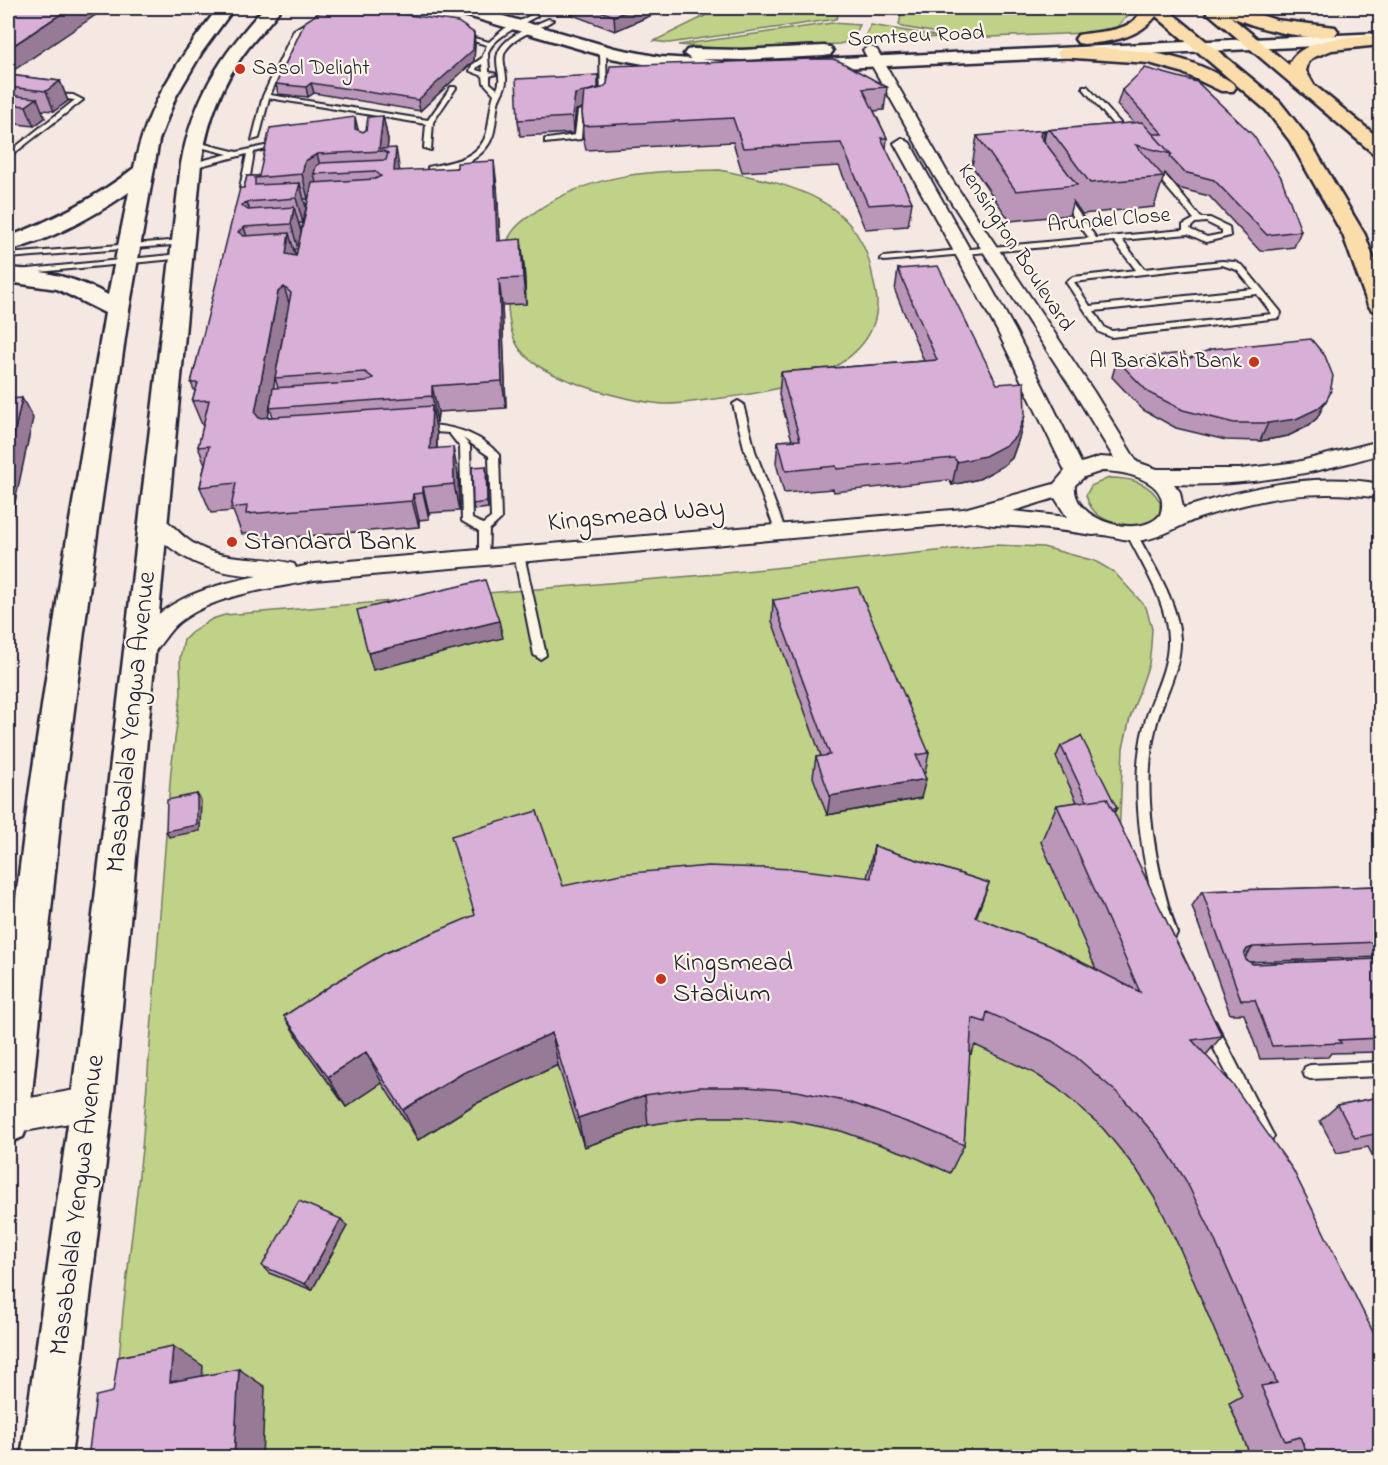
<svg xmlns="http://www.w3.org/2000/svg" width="1388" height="1465" font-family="'Indie Flower',sans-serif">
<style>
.green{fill:#bfd287;stroke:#707a61;stroke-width:1.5}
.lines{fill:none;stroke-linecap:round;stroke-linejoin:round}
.lane-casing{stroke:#22223b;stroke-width:4}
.street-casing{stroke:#22223b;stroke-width:4}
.secondary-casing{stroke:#22223b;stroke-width:5}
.highway-casing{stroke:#22223b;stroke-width:5}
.lane{fill:#fcf5e5;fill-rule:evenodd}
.street{fill:#fcf5e5;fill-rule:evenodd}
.secondary{fill:#fcf5e5;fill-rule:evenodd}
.highway{fill:#faddab;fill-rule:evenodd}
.wall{fill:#ba96b8;stroke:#22223b;stroke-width:1.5;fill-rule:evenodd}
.shaded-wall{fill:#977a96;stroke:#22223b;stroke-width:1.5}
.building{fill:#d8afd6;stroke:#22223b;stroke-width:1.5;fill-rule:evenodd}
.poi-dot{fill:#c8321e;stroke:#fcf5e5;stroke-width:2}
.labels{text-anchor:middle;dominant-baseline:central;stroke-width:4.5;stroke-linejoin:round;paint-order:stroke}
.far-street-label{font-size:22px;fill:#22223b;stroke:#fcf5e5}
.far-poi-label{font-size:22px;fill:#22223b;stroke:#fcf5e5;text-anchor:start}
.street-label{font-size:27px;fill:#22223b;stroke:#fcf5e5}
.poi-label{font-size:27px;fill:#22223b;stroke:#fcf5e5;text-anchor:start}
</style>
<rect width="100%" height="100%" fill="#f5e7e2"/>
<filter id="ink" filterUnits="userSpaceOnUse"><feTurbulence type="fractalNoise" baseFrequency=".0167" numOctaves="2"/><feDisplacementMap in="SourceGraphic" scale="12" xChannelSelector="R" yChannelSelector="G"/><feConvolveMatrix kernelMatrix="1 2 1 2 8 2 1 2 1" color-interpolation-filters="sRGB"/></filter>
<g filter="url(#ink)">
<path class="green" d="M705,8h157l-21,1 -5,10 -167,24 -15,-2 51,-25 2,-4 -6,-2z
M878,8h257l-19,20 -30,5 -118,5 -66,-11 -3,-2 2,-10 -13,-1z
M832,23l28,2 -9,16 -12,3 -110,5 -51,-4z
M871,25l71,12 -76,4 -3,-2z
M720,170c65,14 137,25 152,103 1,9 5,20 5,29 0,72 -103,90 -155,96 -19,2 -41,7 -60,6 -38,-4 -74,-15 -109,-30 -34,-16 -44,-34 -45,-70 -1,-12 -4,-55 0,-64 5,-13 16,-20 27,-28 56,-40 118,-41 185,-42z
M1109,478c21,0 41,4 51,24v10l-5,8c-26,10 -62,5 -69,-25l5,-9z
M994,545l49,2 52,14 19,11 32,35 6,22 -1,16 -2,19 -19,54 -7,30 -5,111 262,598 -1269,1 12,-147 19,-162 29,-379 10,-77 -1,-35 4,-18 7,-7 21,-14 13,-4 491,-41z"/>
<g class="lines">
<defs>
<path id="lane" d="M1276,8h71l-3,2 -49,1z
M535,13l2,3c-12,7 -47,22 -49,38 0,5 1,12 1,18l7,2 -6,2v7l7,6c5,-10 0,-18 0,-29 0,-22 34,-33 51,-41l5,1c-14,10 -37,15 -47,30 -6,9 1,21 0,31 0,7 -6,15 -8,22 -2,10 -2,22 -5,32 -8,25 -40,37 -65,36v-4c24,-5 52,-8 59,-35 3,-13 3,-26 7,-38l-10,-11 -1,-7 -13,-5 2,-6 10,-7 5,-13 -17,-5 -9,-11 5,-1 8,10 15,4 15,-13zM482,64l1,8 -7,-2 1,-3z
M317,16l2,3 -19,12 -30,64 158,25 23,-33h4l1,1 -23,34 -2,28 -7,-2 2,-24 -157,-26 -10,40 -7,2 11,-44 31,-66z
M603,49l3,2 1,54 -4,4 -20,4 -2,26 -36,4v-4h3l27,-4 3,-24 23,-6 -1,-54z
M1083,86h4l44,49v4h-6l-42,-51z
M48,94l25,1 10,5 -75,58v-5l67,-53 -25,-3 -2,-1z
M192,141l45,11 42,-9 4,2 -29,7 -6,36 -4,2 -4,-2 7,-34 -55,14 -4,-2 1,-2 39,-10 -36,-9z
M1150,164h6l45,54h9l19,9 1,9 -24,6 -18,-8 -66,6 22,29 78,-8 13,1 8,4 37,45 1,2 -2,5 -168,19 -12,-5 -33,-50 7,-5 63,-7 -22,-29 -230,20 -4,-2 4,-2 205,-19 -32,-44 4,-2h3l32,46 87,-8v-5l11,-6 -44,-51zM1206,222l16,8v4l-15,3 -16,-7 -1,-2 5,-5zM1222,265l15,5 16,19 -163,17 -16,-24zM1257,294l15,20 -160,17 -7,-3 -11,-17z
M182,240l4,2 -1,2 -177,14v-4z
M181,254l4,2 -1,2 -176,17v-4z
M738,401l5,3 12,47 31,81 -1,2h-8l-1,-2 -31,-81 -12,-47z
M431,425c26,2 51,10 68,30l2,64 -12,11 -1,31 -4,1 -5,-4v-27l-17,-10 -2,-74 -11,-14 -28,-2 -5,-3 5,-3zM463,438l26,18 2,62 -8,6 -11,-5 -2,-73z
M1132,531l5,3c17,33 41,67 43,105 1,31 -17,58 -24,87 -16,64 0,146 21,207l-2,4 -5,2 -5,-2 -2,-4c-20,-62 -35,-143 -19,-207 7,-29 25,-56 24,-87 -1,-38 -25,-72 -41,-105z
M519,551l5,4 22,100 -6,4 -6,-4 -20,-100z
M1210,1019l5,2 56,110 3,5 -3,5 -5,3 -5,-3 -56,-110 -2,-5 2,-5z
M1380,1062v14l-70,3 -5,-2 -2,-5 2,-5 5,-2z"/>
<path id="street" d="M870,46l7,4 73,127 144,215 43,70 20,7h83l57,-7 83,-21v13c-66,20 -136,33 -206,30l6,8 3,16c65,-20 130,-37 197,-24v14c-67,-10 -117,-1 -181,20 -19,7 -36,19 -56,22 -16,3 -38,-8 -50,-5 -33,-5 -65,-9 -98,-10 -15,-1 -15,-5 -31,-2l-650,57c-42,9 -93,13 -129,38 -17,10 -24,30 -38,41 -6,4 -11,2 -18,0l-3,-6c29,-52 76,-65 131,-77 -51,-4 -75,-15 -112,-50l-3,-5 3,-5c18,-5 29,13 42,23 33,25 70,15 107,25l2,4 18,-4 650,-55 90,-25 11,-13 -68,-141 -103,-187 8,-5 8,5 105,187 66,133 19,-6 14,1 -40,-66 -139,-215 -72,-127zM1102,471c23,0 71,10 58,44 -22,25 -89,5 -85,-30l9,-8zM1055,498l12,19 -54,-6z
M92,1087l11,5 5,11 -5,11 -11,5 -84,15v-32z"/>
<path id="secondary" d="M218,8h16l-32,44 -27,46 -16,42 -30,170 -36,252 -30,233 -34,327 -6,15 -15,6v-181l21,-167 34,-233 42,-249 -48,-24 -49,-7v-14c35,2 69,10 100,27l21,-103c-36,25 -78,48 -121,59v-14c45,-17 88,-39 126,-69 12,-62 46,-111 84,-160z
M264,8h17c-10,14 -22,26 -33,40 -27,35 -40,73 -47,116l-88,939 -42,355h-50l50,-355 110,-939c12,-65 39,-108 83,-156z
M452,8h24l138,40 46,9 31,2 -7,-5 3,-4 6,-1 49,1 82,-4 6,1 3,4 -3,4 -6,1 -82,4 -41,-1 23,3 3,4 -3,4 -6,1 -58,-4 -49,-9 -157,-46z
M1380,33v10l-581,27 -6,-1 -3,-4 3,-4 6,-1z"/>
<path id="highway" d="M1141,8h25l114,94 26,33 59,100 15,41v36l-8,-2 -4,-5 -25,-70 -53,-94 -24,-31 -110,-94c-17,22 -46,26 -72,28l-6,-1 -3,-4 3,-4c18,-4 59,-2 63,-27z
M1202,8h37l37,12 59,7 3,4 -3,4c-28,7 -80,-7 -105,-19l59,49c10,-28 67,-29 91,-30v10l-48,5 -20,8 -4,5 -2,8 8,14 66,54v16l-7,-2z
M1066,48c51,0 105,1 151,26 7,4 15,7 19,13l-3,4h-12l-40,-19 -32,-9 -89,-6 -3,-4 3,-4z"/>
</defs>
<use href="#lane" class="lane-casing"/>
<use href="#street" class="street-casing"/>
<use href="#secondary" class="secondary-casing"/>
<use href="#highway" class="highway-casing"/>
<use href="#lane" class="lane"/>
<use href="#street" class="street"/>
<use href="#secondary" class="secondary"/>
<use href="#highway" class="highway"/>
</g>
<path class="wall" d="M570,8h98l-53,23 -45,-17z
M475,43l-1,18 -54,50 -106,-18 -6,4 -30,-3 -2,-10z
M8,75l52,6 8,20 -14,10 -12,-1 3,8 -11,8 -26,-3z
M598,75v14l289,-2 -3,23 -10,1 13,27 -1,11 26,53 -4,24 -43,3 -26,-63 -97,6 -9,-30 -147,8 -3,-14 -1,-28 -6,2 -3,23 -53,3 -2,-16z
M1122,90l179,141 -7,16 -34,4 -51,-55 -31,-8 -13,-15 -11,34 -72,7 -9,-13 -4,14 -59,6 -38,-55 5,-30 67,5 2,-11 88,-7 -17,-18z
M383,116l5,24 -1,9 13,22 97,15 3,55 24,24 2,39 -24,1 4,103 -68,4 -1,10 -2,1 2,10v15l21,26 1,37 -30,2v6l-10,1v7l-163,13 -3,-7 -11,1 -9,-23 -22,2 -11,-26 5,-23 -7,-17 5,-20 -11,-26 3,-9 -4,-9 56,-207h12l99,-46 5,2zM304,199h4l-2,9zM299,223h4l-2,9zM294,249h4l-2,7zM286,318l-11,60 3,10 -8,20 3,9h-5z
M898,269l121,169 -7,20 -9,8 -24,13 -27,6 -3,-5 -115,12 -1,-3 -49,4 -8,-30 2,-22 14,-1 -13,-45 2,-23 143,-11 -29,-70z
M1188,359l142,34 -13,25 -9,8 -20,10 -28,5 -34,-1 -50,-12 -33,-18 -31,-33 5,-17z
M486,466l2,42 -14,2 -1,-6z
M773,600l156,153 -4,20h-2l-2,25 -94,17 -14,-38 3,-20 5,-1 -49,-135z
M1061,746l56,62 -3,5 108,223 -16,19 174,403h-113l-3,-7 -14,4 -21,-52 13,-7 -61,-145 -22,-46 -22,-35 -36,-44 -44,-38 -23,-15 -59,-28 -4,9 -2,-1 -5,92 -14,28 -40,-18 -69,-24 -49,-10 -49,-4h-43l-52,8 -64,22 -26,-82 -83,39 -57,36 -36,-57 -36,24 -42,-59 -20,-32 279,-130 304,-8 7,-32 115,37 -13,35 120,51 -55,-127 16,-37 20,-3 -21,-45z
M1380,886v71l-132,5 5,2 127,-5v93l-49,1 -3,4 -68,2 -16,-45h-14l-38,-108 10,-15z
M1380,1097v73l-12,-23 -31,6 -17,-32 18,-16z
M347,1226l-35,64 -43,-17 -7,-7z"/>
<path class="shaded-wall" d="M70,8h36l-98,66v-25z
M634,8h34l-53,23 -1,-15z
M474,33l1,10 -1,18 -54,50 -2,-11z
M598,75l1,28 -23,7 -3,23 -1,-16 3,-23z
M60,81l8,20 -14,10 -8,-20z
M311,83l3,10 -6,4 -2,-10z
M37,98l8,20 -11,8 -8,-20z
M383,116l5,24 -1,13 -8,-4z
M355,117l6,24 -1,12 -5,-24z
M1045,130l-6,30 -5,2 7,-30z
M396,148l4,25 -6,-2z
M317,154l5,19 -8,1 2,9 -8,16 -6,-25 3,-13z
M494,161l3,25 4,80 -4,-25z
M300,183l6,25 -3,15 -7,-25z
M247,202l8,25 -14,-22z
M294,207l7,25 -3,17 -7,-25z
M244,227l8,26 -14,-21z
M289,233l7,25 -10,-4z
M521,239l3,26 2,39 -3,-26z
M499,279l3,26 4,103 -4,-27z
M284,287l8,26 -6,5 -22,122 -9,-27 23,-121z
M432,386l6,26 -1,10 -5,-26z
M1330,393l-13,25 -9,8 -20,10 -28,5 8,-18z
M22,398l11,20 -25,117v-74z
M432,406l5,27 -1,42 -6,-26z
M1025,415l-6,23 -7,20 -9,8 -24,13 -27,6 5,-23z
M453,447l5,27 1,37 -5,-27z
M486,466l1,6 1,36 -1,-6z
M423,487l6,26v6l-6,-26z
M413,494l6,26v7l-7,-26z
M499,621l4,17 -130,32 -5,-17z
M926,779l-5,19 -94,17 3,-19z
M197,794l4,6 -1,31 -31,6 -3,-6z
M1253,947l-11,15 -6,2 11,-15z
M552,1033l6,32 -83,39 -57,36 -15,-30 60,-37z
M366,1052l16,31 -36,24 -18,-30z
M645,1095l3,30 -64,22 -6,-29z
M341,1219l6,7 -35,64 -7,-6z
M173,1346l30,20 -2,34 -31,-18z
M239,1369l26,18 -3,71h-28z"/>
<path class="building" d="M8,8h62l-62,41z
M346,8h12l100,14 16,11 -1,17 -55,50 -107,-17 -5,4 -30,-3 29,-62 15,-10z
M591,8h43l-20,8z
M812,59h21l8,3 46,25 -24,2 24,49h-6l31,64 -44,3 -27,-62 -98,5 -10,-30 -149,8 -2,-13 2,-21 18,-4 5,-4 3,-18z
M1145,68l52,14 56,53 28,42 20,54 -34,4 -53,-55 -30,-8 -14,-15 1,-3 -18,-20h10l-41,-44z
M8,75l52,6 -14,10 -38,-4z
M598,75v13l-23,6 -3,23 -54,3 -2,-41z
M8,95l29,3 -11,8 -18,-2z
M383,116l-4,33 17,-1 -2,23 63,-3v-5l37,-2 3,80 24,-2 2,39 -24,1 3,102 -70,5v10l-162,12 3,-20 93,-6 7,-4 -8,-6 -90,6 16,-85 -7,-6 -6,5 -23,121 4,5 173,-12 -2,43 23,-2 1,37 -31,3v6l-10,1 -1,7 -166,13 1,-8 -16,2 5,-25 -36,4 9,-41 -11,1 11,-47 -17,1 6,-18h-7l49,-195h4l3,-12h12l11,-48 85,-11v12l8,3 3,-2 2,-13zM383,151l5,2 -2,7 -65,3 -5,3 -2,8 61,-3 6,5 -6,3 -63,4 -16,73 -10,-2 3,-21 -45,3 -6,-4 6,-5 47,-3 3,-17 -46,3 -7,-5 6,-3 49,-4 4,-15 -45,2v-7l47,-4 3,-13 12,-7z
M1142,122l29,32 -35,-9 28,32 -74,6 -39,-52 -5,-1z
M1045,130l-4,2 -1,4 37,49 -61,6 -39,-55z
M938,266l59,118 27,-2 1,33 -8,20 -9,9 -23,12 -28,6 -3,-4 -117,11 -1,-3 -50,5 -8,-30 22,-1 -19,-68 156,-12 -39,-91z
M1311,339l14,17 8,20 -3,17 -4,8 -9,8 -21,10 -28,4h-34l-51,-13 -34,-17 -32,-33 66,-7 5,6 23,-10z
M22,398l-14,63v-62z
M486,466l1,36 -14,2 -1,-37z
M485,580l14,41 -131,32 -11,-43z
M858,587l71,166 -13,2 10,24 -96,17 -14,-39 14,-2 -57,-155z
M1081,736l36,72 -5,1 -5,-11 -20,3 -26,-55z
M197,794v31l-31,6 1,-31z
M1107,798l115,238 -30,4 42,46 59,84 87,176v112h-71l-9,-21 -15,4 -24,-55 16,-3 -68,-156 -24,-48 -24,-37 -39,-45 -46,-40 -24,-16 -65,-29 -2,10 -13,-4 -8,127 -43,-18 -72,-25 -52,-11 -51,-4h-46l-55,8 -67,23 -26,-85 -89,40 -60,37 -37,-58 -38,25 -44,-61 52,-34 49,-29 90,-38 -24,-79 86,-25 26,75 58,-12 87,-8 87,3 76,9 3,-32 115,37 -14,34 75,29 90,46 -83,-187z
M1380,886v56l-127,5 -6,2 -3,5 2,6 7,4 127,-5v79l-41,2 2,3 -69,3 -17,-46h-14l-39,-109z
M1380,1097v36l-25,5 -17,-33z
M299,1201l42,18 -36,65 -43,-18z
M173,1346l-3,36 69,-13 -5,89h-146l8,-62 17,-4 5,-35z"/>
</g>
<g class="poi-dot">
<circle cx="240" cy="69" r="6"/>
<circle cx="1254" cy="362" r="6"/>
<circle cx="232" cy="542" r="6"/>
<circle cx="661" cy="979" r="6"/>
</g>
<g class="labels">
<g class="far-street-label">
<text transform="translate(916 37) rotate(-3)">Somtseu Road</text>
<text transform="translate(1109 221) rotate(-5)">Arundel Close</text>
<text transform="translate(1015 248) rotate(57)">Kensington Boulevard</text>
</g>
<g class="far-poi-label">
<text x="252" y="69">Sasol Delight</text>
<text x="1242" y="362" text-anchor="end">Al Barakah Bank</text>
</g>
<g class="street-label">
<text transform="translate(636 516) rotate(-5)">Kingsmead Way</text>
<text transform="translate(132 722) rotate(-84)">Masabalala Yengwa Avenue</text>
<text transform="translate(78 1205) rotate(-83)">Masabalala Yengwa Avenue</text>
</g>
<g class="poi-label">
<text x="244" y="542">Standard Bank</text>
<text x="673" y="963">Kingsmead<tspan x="673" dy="31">Stadium</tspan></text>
</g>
</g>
<rect width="1388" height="1465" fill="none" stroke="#fcf5e5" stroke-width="30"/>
<rect x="15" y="15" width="1358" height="1435" fill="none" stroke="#22223b" stroke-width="2" filter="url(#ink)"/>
</svg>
